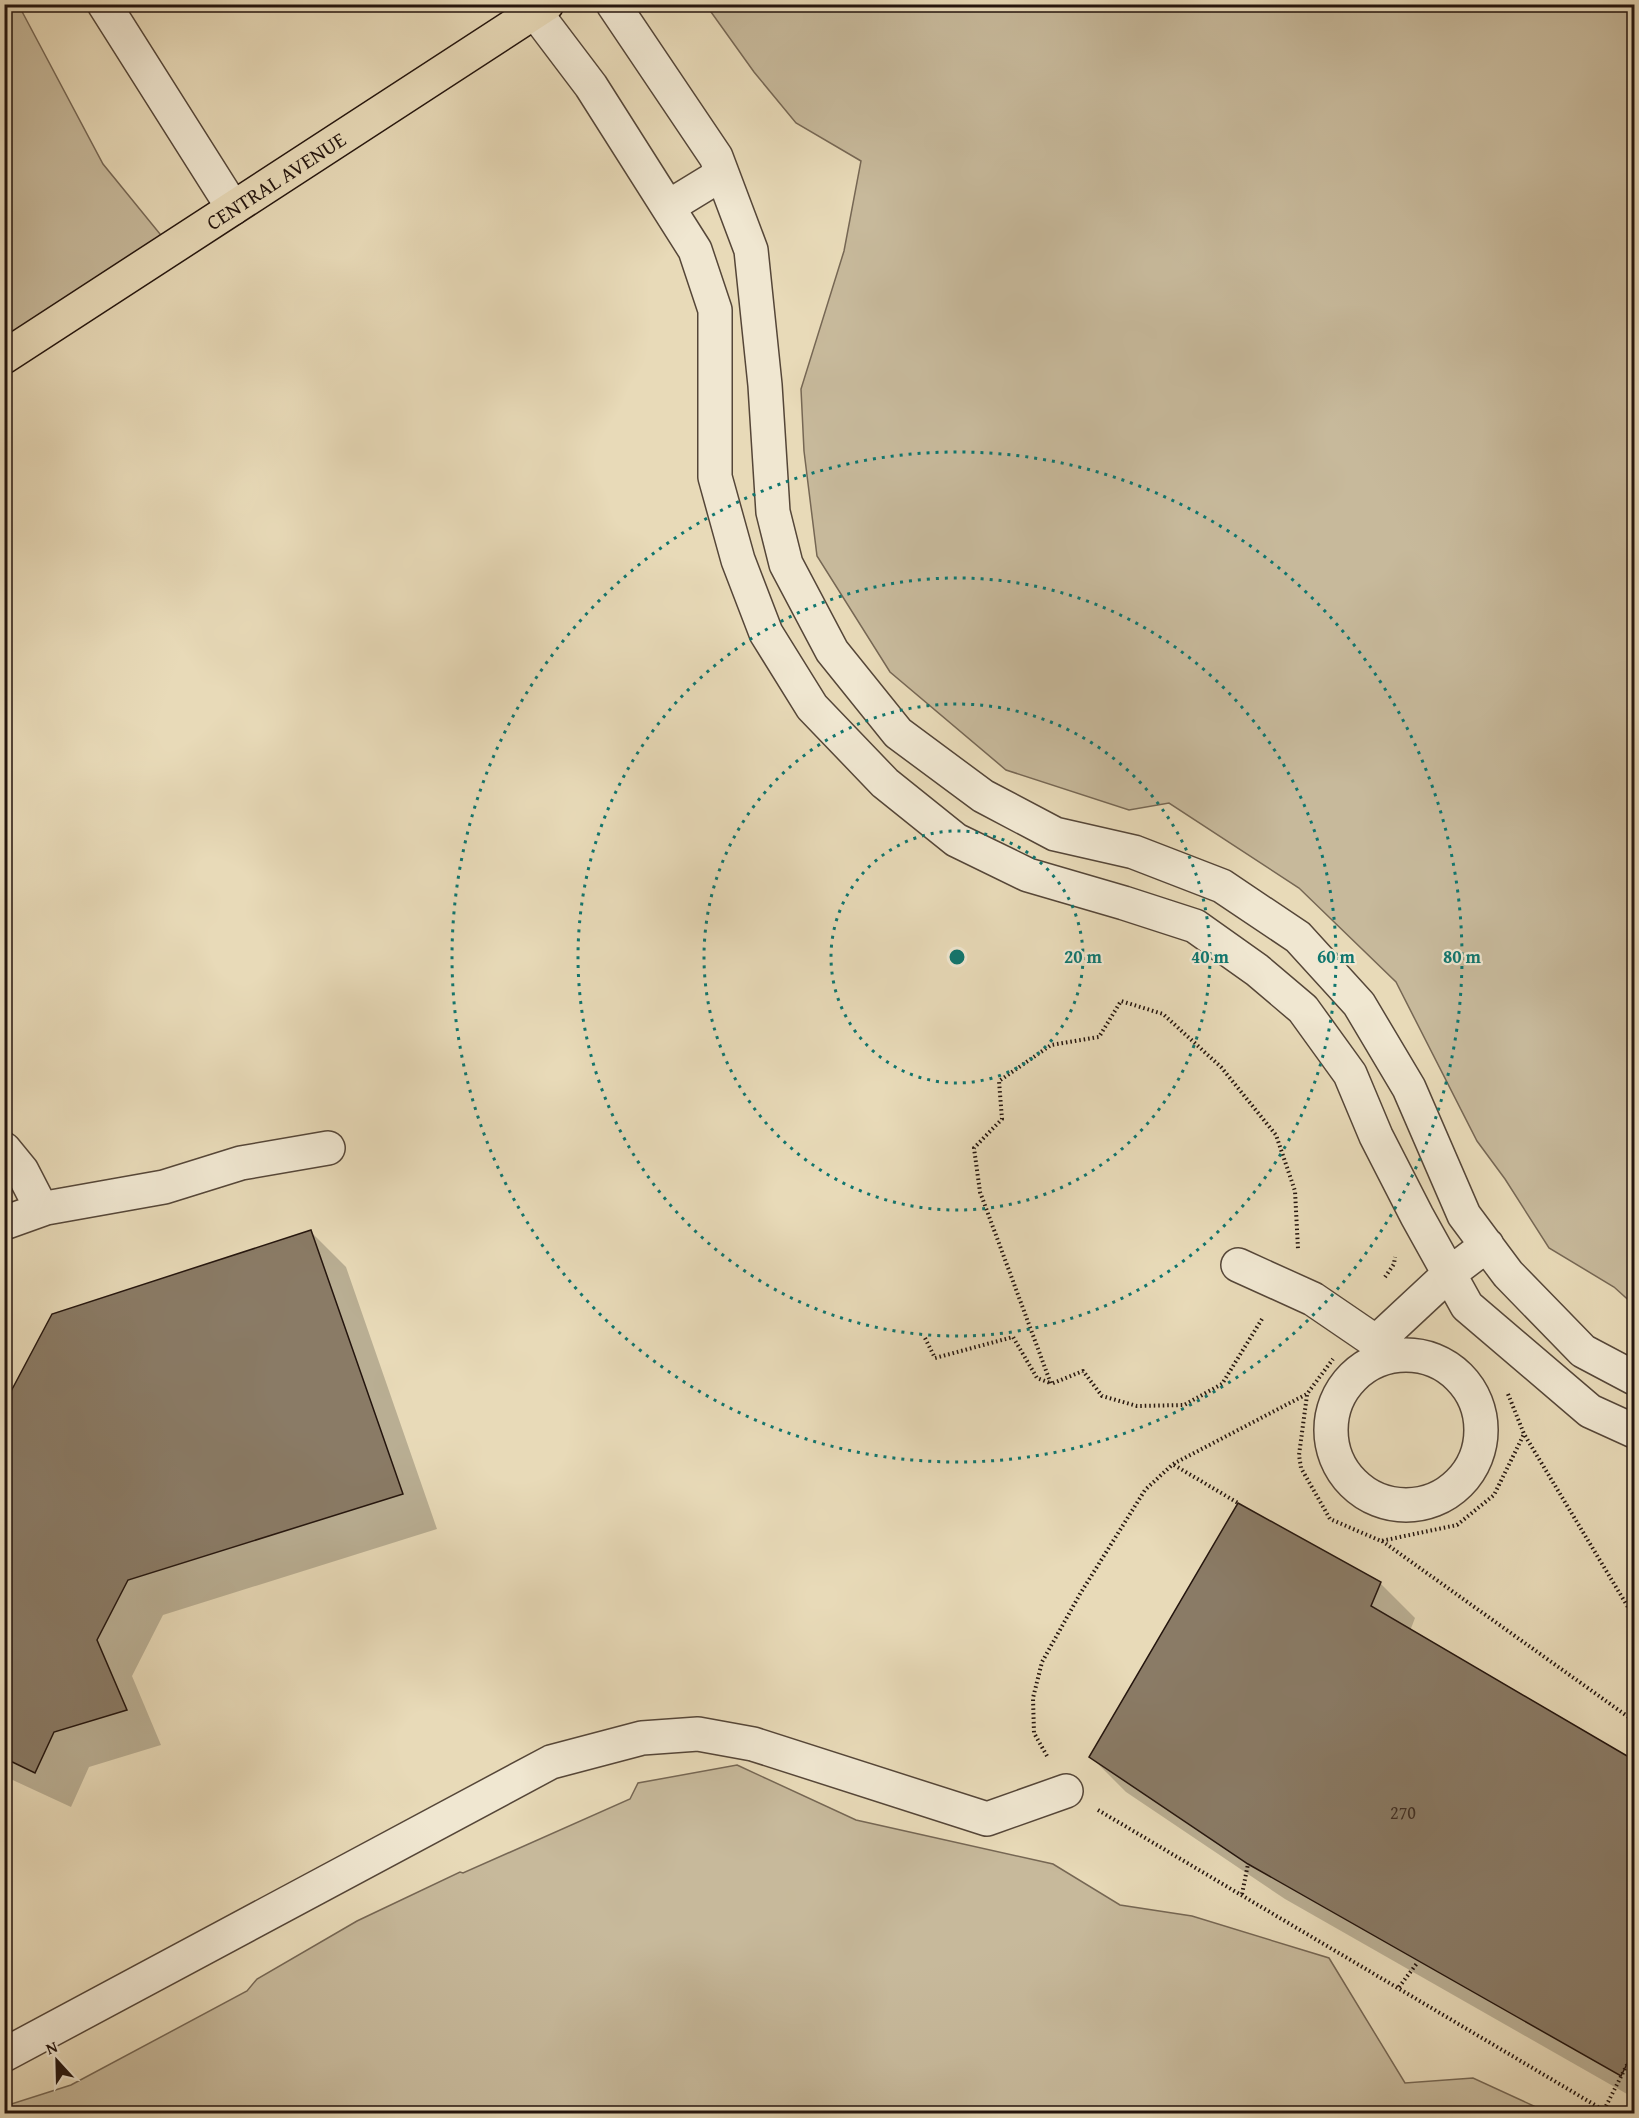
<svg xmlns="http://www.w3.org/2000/svg" width="1639" height="2118" font-family="'Gentium Book Plus',serif">
<style>
.green{fill:#c7b99b;stroke:#766754;stroke-width:1.5}
.shadow{fill:#0003}
.building{fill:#8a7b66;stroke:#24150e;stroke-width:1.5}
.lines{fill:none;stroke-linecap:round;stroke-linejoin:round}
.minor-casing{stroke:#554638;stroke-width:36}
.major-casing{stroke:#24150e;stroke-width:36}
.path{stroke:#24150e;stroke-width:4;stroke-dasharray:1.5 3;stroke-linecap:butt}
.minor{stroke:#f0e7d1;stroke-width:33}
.major{stroke:#e8dab8;stroke-width:33}
.ring{fill:none;stroke:#0f766e;stroke-width:3;stroke-dasharray:3 6}
.labels{text-anchor:middle;dominant-baseline:central;stroke-width:4.5;stroke-linejoin:round;paint-order:stroke}
.number-label{font-size:18px;fill:#3e2e24}
.street-label{font-size:21px;fill:#24150e;stroke:#f0e7d1}
.centre{fill:#0f766e;stroke:#f0e7d1;stroke-width:3}
.ring-label{font-size:18px;text-anchor:middle;font-weight:bold;fill:#0f766e;stroke:#f0e7d1;stroke-width:4.5;stroke-linejoin:round;paint-order:stroke}
</style>
<rect width="100%" height="100%" fill="#e8dab8"/>
<filter id="stains"><feTurbulence type="fractalNoise" baseFrequency=".00333" numOctaves="4"/><feColorMatrix values="0 0 0 0 .2 0 0 0 0 .09 0 0 0 0 .02 0 0 0 .5 -.17"/></filter>
<radialGradient id="worn" r=".72"><stop offset=".6" stop-color="#630" stop-opacity="0"/><stop offset="1" stop-color="#630" stop-opacity=".3"/></radialGradient>
<path class="green" d="M18,4l85,160 66,81 -164,106 -1,-346z
M706,5h928v1300l-20,-18 -65,-39 -44,-69 -28,-38 -81,-159 -97,-94 -130,-85 -40,7 -123,-40 -116,-98 -73,-116 -13,-105 -3,-62 43,-138 17,-90 -65,-38 -42,-51z
M737,1765l119,55 197,44 67,41 72,11 137,42 76,125 68,-5 76,35 -1541,1 -3,-5v-3l66,-21 176,-94 10,-12 100,-58 103,-49 3,1 167,-74 8,-16z"/>
<path class="shadow" d="M311,1232l35,35 91,262 -274,86 -31,61 29,69 -72,22 -18,40 -67,-31v-382l5,3z
M1380,1583l35,35 -5,13 224,130v337l-349,-199 -159,-107 -35,-35z"/>
<path class="building" d="M311,1230l92,264 -275,86 -31,60 30,70 -73,22 -19,41 -31,-15v-366l5,3 43,-81z
M1238,1503l143,79 -10,24 263,154v290l-13,26 -373,-212 -159,-107z"/>
<g class="lines">
<defs>
<path id="minor" d="M104,4l129,204
M613,4l103,153 35,93 14,135 8,127 13,52 46,87 66,82 85,63 72,38 79,18 88,34 76,51 61,67 50,84 55,127 44,59 75,77 51,27
M535,12l56,74 104,164 20,60v167l23,83 28,73 46,74 73,76 71,57 72,35 96,28 71,23 62,44 46,39 47,65 26,62 41,80 50,90 123,105 44,20
M668,207l54,-33
M4,1149l18,22 16,31 8,6
M4,1223l42,-15 118,-21 77,-24 87,-15
M1238,1265l75,34 63,43 10,15
M1376,1342l73,-68 38,-29
M1331 1430a75 75 0 1 1 150 0a75 75 0 1 1-150 0Z
M4,2055l547,-293 91,-24 56,-4 55,10 234,75 79,-28"/>
<g id="major">
<path id="s1" d="M4,357l543,-353"/>
</g>
</defs>
<use href="#minor" class="minor-casing"/>
<use href="#major" class="major-casing"/>
<path class="path" d="M1385,1277l9,-13 1,-7
M1262,1319l-40,65 -38,21 -47,1 -35,-10 -19,-25 -32,13 -71,-192 -6,-44 28,-29 -3,-38 52,-36 48,-8 22,-36 42,13 58,53 55,68 19,56 3,58
M925,1338l10,20 78,-21 24,41 13,5
M1508,1394l16,40 110,183
M1307,1395l-8,60 2,13 29,51 51,22 76,-16 37,-30 30,-61
M1174,1465l64,38
M1382,1541l252,180
M1047,1756l-13,-23 -1,-35 9,-36 38,-68 65,-104 28,-26 134,-70 26,-35
M1098,1810l512,304
M1242,1894l6,-30
M1399,1987l19,-25
M1604,2110l30,-59"/>
<use href="#minor" class="minor"/>
<use href="#major" class="major"/>
</g>
<g class="ring">
<circle cx="957" cy="957" r="126"/>
<circle cx="957" cy="957" r="253"/>
<circle cx="957" cy="957" r="379"/>
<circle cx="957" cy="957" r="505"/>
</g>
<g class="labels">
<g class="number-label">
<text x="1403" y="1812">270</text>
</g>
<g class="street-label">
<text stroke="none"><textPath href="#s1" startOffset="324">CENTRAL AVENUE</textPath></text>
</g>
</g>
<circle cx="957" cy="957" r="9" class="centre"/>
<g class="ring-label">
<text x="1083" y="963">20 m</text>
<text x="1210" y="963">40 m</text>
<text x="1336" y="963">60 m</text>
<text x="1462" y="963">80 m</text>
</g>
<rect width="1639" height="2118" fill="none" stroke="#e8dab8" stroke-width="24"/>
<rect x="6" y="6" width="1627" height="2106" fill="none" stroke="#24150e" stroke-width="3"/>
<rect x="12" y="12" width="1615" height="2094" fill="none" stroke="#24150e" stroke-width="1.5"/>
<g transform="translate(57 2061) rotate(338)" stroke="#f0e7d1" stroke-width="4.5" paint-order="stroke">
<path d="M0-4.5L10 22L0 15L-10 22Z" fill="#24150e"/>
<text y="-9" font-size="16" font-weight="bold" text-anchor="middle" fill="#24150e">N</text>
</g>
<rect width="100%" height="100%" filter="url(#stains)"/>
<rect width="100%" height="100%" fill="url(#worn)"/>
</svg>
